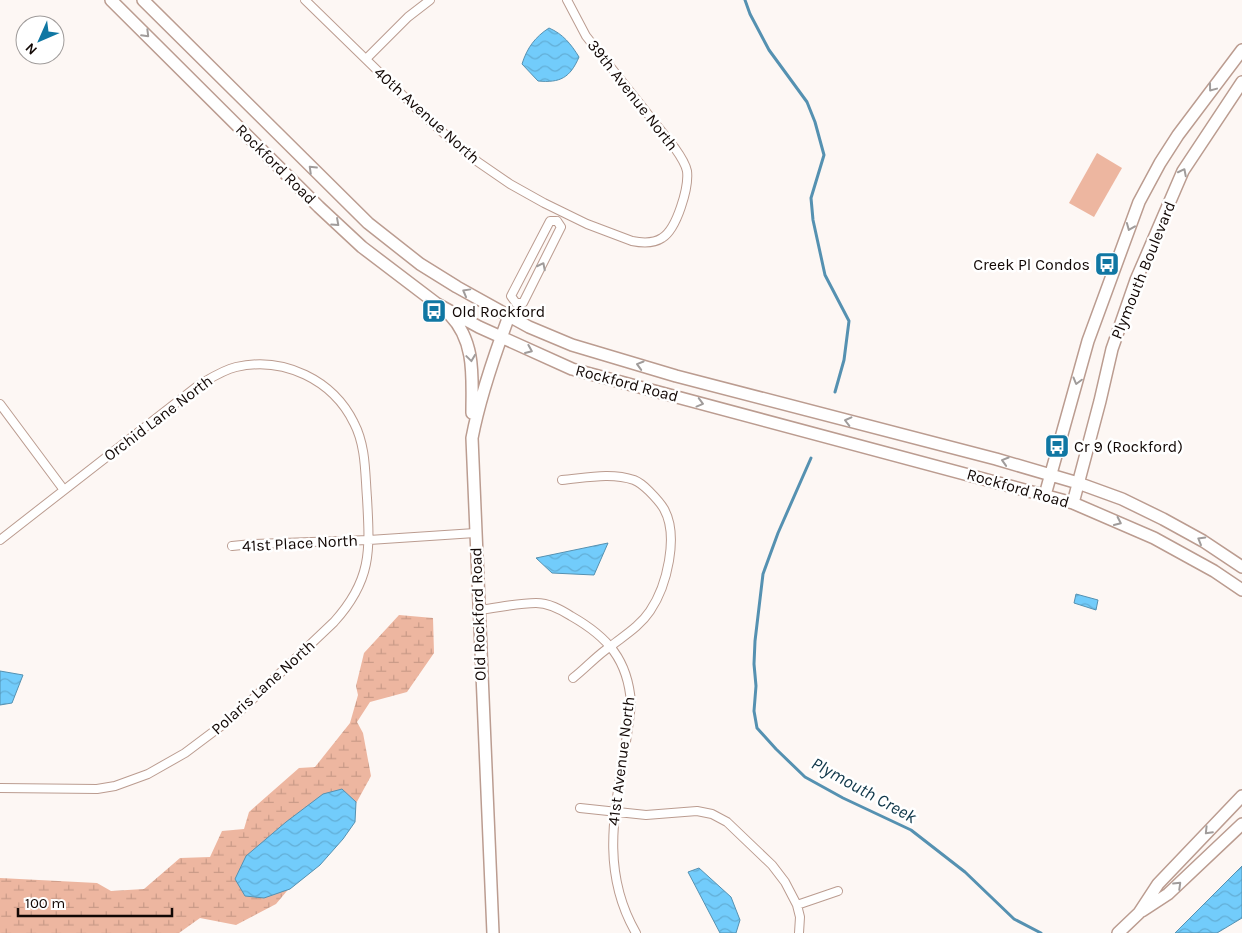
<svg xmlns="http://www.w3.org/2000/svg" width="1242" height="933" font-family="Karla,sans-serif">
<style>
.wetland{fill:url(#wetland-marsh)}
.garden{fill:#edb6a0}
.water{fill:url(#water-waves);stroke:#5591b1}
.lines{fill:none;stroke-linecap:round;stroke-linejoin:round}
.stream{stroke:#5591b1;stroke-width:3}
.street-casing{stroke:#bb9c90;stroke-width:10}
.secondary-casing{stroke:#bb9c90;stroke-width:14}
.street{stroke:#fff;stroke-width:8}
.secondary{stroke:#fff;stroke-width:11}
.oneway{stroke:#a09c9b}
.labels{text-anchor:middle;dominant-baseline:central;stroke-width:5;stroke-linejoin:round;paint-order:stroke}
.street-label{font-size:16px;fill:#120805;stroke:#fff}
.poi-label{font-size:16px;fill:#120805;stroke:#fff;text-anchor:start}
.water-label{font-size:18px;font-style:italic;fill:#0e3649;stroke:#fff}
</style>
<defs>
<pattern id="wetland-marsh" width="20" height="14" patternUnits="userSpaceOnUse" patternTransform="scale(1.25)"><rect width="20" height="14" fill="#edb6a0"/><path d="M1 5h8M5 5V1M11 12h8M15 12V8" fill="none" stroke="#ca9b88"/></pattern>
<pattern id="water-waves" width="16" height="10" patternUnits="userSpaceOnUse" patternTransform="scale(1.25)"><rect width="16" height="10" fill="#72ccfb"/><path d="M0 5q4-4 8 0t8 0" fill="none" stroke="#62aed6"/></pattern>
</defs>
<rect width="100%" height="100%" fill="#fdf7f4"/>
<path class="wetland" d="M399,615l34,3 1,35 -27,39 -37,10 -13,20 6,11 8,43 -29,53 -35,38 -31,37 -40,21 -36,-7 -21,15h-179v-55l97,5 14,8 33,-2 36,-31 30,-1 12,-26 22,-2 5,-17 50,-44 16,-1 35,-44 8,-28 -2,-9 8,-33z"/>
<path class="garden" d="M1097,153l25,15 -28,49 -25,-14z"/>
<path class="water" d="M549,28c14,6 22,16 30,29 -9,21 -19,26 -41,24l-16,-17c5,-16 13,-27 27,-36z
M608,543l-14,32 -42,-2 -16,-15z
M1076,594l22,6 -2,10 -22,-7z
M0,671l23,4 -11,28 -12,2z
M342,789l14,13 -1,20 -12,17 -23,26 -30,24 -26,9 -19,-2 -10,-17 11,-23 40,-34 37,-28z
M1242,866v52l-25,15h-42z
M699,868l32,29 9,23 -4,13h-16l-32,-61z"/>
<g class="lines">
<path class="stream" d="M745,0l5,14 19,36 38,52 8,20 9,33 -13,43 2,22 12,55 24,46 -5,39 -9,32
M811,458l-33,75 -15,41 -8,67 -1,23 2,22 -2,25 3,17 19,21 29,28 38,21 68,32 54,42 49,47 27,14"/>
<defs>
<path id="street" d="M305,0l115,112 29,26 29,24 32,22 34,19 43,21 45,17c10,2 21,3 30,-3 15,-9 27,-51 25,-67 -2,-9 -8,-17 -13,-24l-88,-111 -19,-36
M366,59l42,-42 22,-17
M516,303h7l38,-76 -4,-6
M516,303l-5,-7 39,-75h7
M0,404l64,86
M562,480c23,-2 49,-8 72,0 5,2 11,7 15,11 6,6 11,11 15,18 15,27 3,77 -14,102 -10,15 -25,24 -39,35 -14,9 -25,22 -38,32
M0,540l199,-155c12,-7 24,-15 37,-18 48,-11 97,13 118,56 12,23 11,50 13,75 3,53 5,82 -33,124l-97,92 -52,39 -37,21 -33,12 -18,3 -97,-1
M232,546l20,-2 117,-4 106,-7
M478,610c19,-2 39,-7 58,-7 13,0 24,6 35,13 37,21 57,44 60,87 -7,80 -39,154 5,230
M580,808l66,7 51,-4 15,3 15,8 45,43 13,17 12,23 3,12 -1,16
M797,905l41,-14"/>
<path id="secondary" d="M111,0l208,207 43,40 75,57 42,23 93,42 501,134 81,35 60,33 28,19
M143,0l225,223 52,41 37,23 72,40 43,18 104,31 320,83 82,24 44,16 41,20 40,22 39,26
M450,315c26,27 22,63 22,98
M1045,495l43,-154 51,-139 21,-39 18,-28 64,-85
M1073,503l27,-102 12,-52 24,-69 47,-109 59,-89
M1142,911l26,-17 74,-70
M493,933l-21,-495c8,-42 22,-82 37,-122
M1118,933l21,-20 19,-29 84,-88"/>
</defs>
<use href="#street" class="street-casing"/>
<use href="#secondary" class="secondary-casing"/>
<use href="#street" class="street"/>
<use href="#secondary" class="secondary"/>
</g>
<defs><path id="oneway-chevron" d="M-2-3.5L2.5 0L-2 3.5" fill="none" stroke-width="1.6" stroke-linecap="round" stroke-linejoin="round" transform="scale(1.25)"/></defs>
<g class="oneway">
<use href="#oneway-chevron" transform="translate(146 34) rotate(45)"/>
<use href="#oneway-chevron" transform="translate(1212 88) rotate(127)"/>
<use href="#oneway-chevron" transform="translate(312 169) rotate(-136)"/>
<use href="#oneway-chevron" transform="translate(1183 172) rotate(-63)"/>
<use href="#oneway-chevron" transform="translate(336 223) rotate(42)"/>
<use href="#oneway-chevron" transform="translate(1130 227) rotate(112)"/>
<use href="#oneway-chevron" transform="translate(542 266) rotate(-63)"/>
<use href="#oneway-chevron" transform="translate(466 292) rotate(-151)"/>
<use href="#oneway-chevron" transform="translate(529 350) rotate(23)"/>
<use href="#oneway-chevron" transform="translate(471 358) rotate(82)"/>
<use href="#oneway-chevron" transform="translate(640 365) rotate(-164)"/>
<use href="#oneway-chevron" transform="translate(1077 381) rotate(105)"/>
<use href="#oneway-chevron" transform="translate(700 403) rotate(15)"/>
<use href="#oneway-chevron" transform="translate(848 421) rotate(-166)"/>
<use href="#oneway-chevron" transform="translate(1005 461) rotate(-163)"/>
<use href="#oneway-chevron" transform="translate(1118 522) rotate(25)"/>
<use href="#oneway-chevron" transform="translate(1201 540) rotate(-150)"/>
<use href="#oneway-chevron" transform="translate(1208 831) rotate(134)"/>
<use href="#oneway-chevron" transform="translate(1178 885) rotate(-44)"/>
</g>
<defs>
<symbol id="bus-square" viewBox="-11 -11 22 22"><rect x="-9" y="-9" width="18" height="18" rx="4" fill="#1077a3" stroke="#fff"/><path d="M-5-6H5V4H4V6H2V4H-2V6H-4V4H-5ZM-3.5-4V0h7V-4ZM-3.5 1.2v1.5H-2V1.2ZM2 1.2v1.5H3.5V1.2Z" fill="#fff"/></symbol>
</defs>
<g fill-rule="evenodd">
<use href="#bus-square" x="1093" y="250" width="28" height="28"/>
<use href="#bus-square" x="420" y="297" width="28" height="28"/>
<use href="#bus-square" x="1043" y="432" width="28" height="28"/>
</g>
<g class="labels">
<g class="street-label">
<text transform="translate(633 95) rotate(52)">39th Avenue North</text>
<text transform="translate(427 115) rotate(42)">40th Avenue North</text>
<text transform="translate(276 164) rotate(45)">Rockford Road</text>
<text transform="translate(1143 270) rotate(-68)">Plymouth Boulevard</text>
<text transform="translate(627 383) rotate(15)">Rockford Road</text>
<text transform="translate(158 418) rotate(-37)">Orchid Lane North</text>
<text transform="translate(1018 488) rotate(16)">Rockford Road</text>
<text transform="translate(300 543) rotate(-3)">41st Place North</text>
<text transform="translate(478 614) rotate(-92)">Old Rockford Road</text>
<text transform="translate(263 687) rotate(-42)">Polaris Lane North</text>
<text transform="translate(621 761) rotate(-83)">41st Avenue North</text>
</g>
<g class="poi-label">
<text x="1090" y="264" text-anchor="end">Creek Pl Condos</text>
<text x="452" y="311">Old Rockford</text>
<text x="1074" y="446">Cr 9 (Rockford)</text>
</g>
<g class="water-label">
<text transform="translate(864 790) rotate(29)">Plymouth Creek</text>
</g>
</g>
<g transform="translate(40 40) rotate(225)"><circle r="24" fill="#ffffff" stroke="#a09c9b"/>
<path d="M0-4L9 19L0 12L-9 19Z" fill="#1077a3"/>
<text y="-8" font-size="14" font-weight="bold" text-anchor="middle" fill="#120805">N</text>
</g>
<path d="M18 908v8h154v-8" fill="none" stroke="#120805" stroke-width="2.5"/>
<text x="25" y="908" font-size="15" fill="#120805" stroke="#ffffff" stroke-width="4" paint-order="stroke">100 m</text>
</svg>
